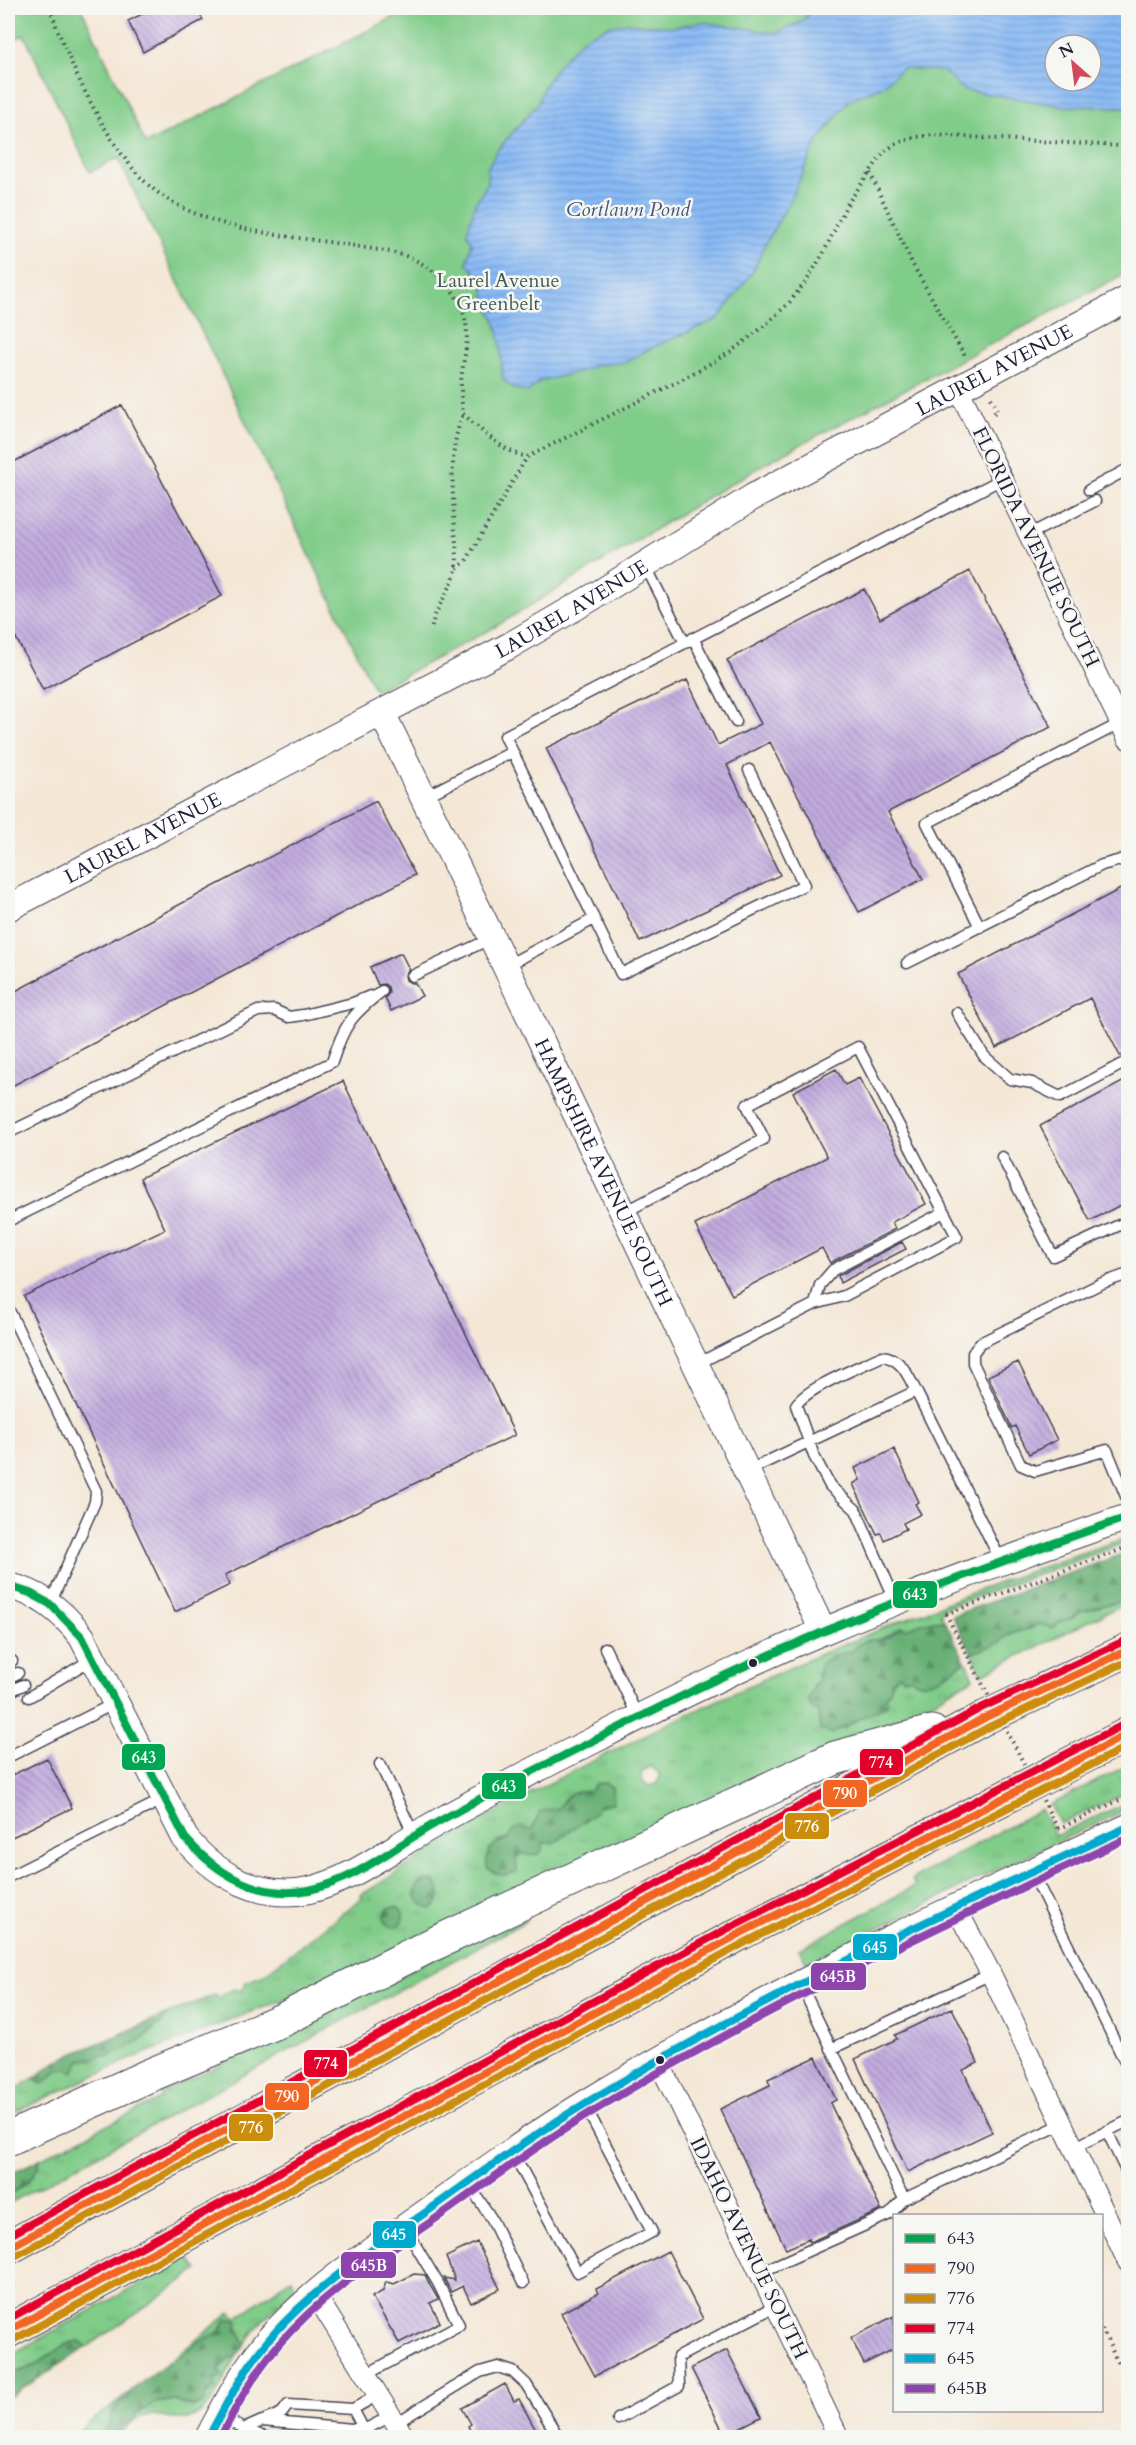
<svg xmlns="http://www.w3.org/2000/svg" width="1136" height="2445" font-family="Cardo,serif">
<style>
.grass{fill:url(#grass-tufts);stroke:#517762;stroke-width:1.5;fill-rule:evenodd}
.forest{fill:url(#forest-firs);stroke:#456958;stroke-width:1.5}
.park{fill:#80cc89;stroke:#517762;stroke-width:1.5;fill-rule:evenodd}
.water{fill:url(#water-rules);stroke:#556e98;stroke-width:1.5;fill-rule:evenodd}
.building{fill:url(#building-back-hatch)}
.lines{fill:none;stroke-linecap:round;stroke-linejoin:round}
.service-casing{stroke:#424052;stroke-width:13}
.minor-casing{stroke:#424052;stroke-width:22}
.tertiary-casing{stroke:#424052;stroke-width:28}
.motorway-casing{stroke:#424052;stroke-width:35}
.path{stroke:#424052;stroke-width:4;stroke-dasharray:1.5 4.5;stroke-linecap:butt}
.service{stroke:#fff;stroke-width:10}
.minor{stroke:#fff;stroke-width:20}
.tertiary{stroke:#fff;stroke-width:26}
.motorway{stroke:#fff;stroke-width:33}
.path-bridge{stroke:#424052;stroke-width:4;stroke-dasharray:1.5 4.5;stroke-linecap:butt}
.bus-1-casing{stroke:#f6f6f2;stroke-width:12}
.bus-2-casing{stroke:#f6f6f2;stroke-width:12}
.bus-3-casing{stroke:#f6f6f2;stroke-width:12}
.bus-4-casing{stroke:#f6f6f2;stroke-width:12}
.bus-5-casing{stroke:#f6f6f2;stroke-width:12}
.bus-6-casing{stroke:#f6f6f2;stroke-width:12}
.bus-1{stroke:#00a651;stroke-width:8}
.bus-2{stroke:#f26522;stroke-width:8}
.bus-3{stroke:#cc8c0c;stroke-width:8}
.bus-4{stroke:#e4002b;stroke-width:8}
.bus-5{stroke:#00a9ce;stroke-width:8}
.bus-6{stroke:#8e44ad;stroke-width:8}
.bus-dot{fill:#22223b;stroke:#f6f6f2;stroke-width:2}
.labels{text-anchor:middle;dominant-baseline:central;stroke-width:5;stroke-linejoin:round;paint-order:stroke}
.park-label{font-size:20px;fill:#435e56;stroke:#f6f6f2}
.street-label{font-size:20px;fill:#22223b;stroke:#f6f6f2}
.water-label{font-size:21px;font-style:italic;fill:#46577c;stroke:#f6f6f2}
.line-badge{stroke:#f6f6f2;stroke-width:2}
.badge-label{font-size:16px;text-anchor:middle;font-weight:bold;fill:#fff}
</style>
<defs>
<pattern id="grass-tufts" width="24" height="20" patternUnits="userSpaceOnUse" patternTransform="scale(1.5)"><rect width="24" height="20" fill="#80cc89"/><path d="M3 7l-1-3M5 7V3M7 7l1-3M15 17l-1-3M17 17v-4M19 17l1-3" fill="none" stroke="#6eaf77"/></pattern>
<pattern id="forest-firs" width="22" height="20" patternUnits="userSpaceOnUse" patternTransform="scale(1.5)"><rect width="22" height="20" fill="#68b075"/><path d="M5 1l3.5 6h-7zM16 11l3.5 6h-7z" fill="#558f61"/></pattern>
<pattern id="water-rules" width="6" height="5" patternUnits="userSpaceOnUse" patternTransform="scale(1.5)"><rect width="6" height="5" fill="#88baf5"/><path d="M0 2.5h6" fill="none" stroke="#6f97c8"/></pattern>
<pattern id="building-back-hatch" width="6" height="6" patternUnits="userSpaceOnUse" patternTransform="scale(1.5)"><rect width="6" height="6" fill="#c2acdf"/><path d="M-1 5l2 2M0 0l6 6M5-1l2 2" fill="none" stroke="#9d8cb6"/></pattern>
</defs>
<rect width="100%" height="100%" fill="#f6f6f2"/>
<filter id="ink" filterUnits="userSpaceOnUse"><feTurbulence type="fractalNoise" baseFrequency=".0167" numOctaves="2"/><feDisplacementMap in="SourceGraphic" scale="12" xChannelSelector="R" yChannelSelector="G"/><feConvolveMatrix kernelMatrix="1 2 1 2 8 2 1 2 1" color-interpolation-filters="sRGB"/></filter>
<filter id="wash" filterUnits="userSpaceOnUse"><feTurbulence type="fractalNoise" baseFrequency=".008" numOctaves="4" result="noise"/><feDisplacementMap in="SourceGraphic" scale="24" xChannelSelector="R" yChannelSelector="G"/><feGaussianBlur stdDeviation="1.35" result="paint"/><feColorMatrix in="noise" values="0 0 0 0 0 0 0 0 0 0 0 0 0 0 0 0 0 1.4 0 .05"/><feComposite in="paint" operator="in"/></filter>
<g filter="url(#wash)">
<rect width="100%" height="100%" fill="#f4e7d6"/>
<path class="grass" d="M1128,1537v5l-180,65 -8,5 4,8 -23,3 -14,6 -11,1c-13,12 -31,9 -44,21h-7l-28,23v6l-4,6 6,26 25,17c10,-9 23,-15 35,-20l7,-14 4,-4 1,-8 8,-9 27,8 13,-3 26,-18 9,17 -63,35 -585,270 -193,75 -125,57v-20l27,-18 1,4 15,-4 2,-5c5,-3 8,-2 14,-3 5,-2 10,-8 16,-9 18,-4 65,-15 72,-35h5l8,-11 47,-19 6,4 3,-5 10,-5 7,2 4,-9 17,-6 100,-78 -1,-3c43,-26 84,-55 127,-79 205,-112 419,-205 640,-279zM650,1766l11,9 -5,9 -8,2 -7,-8 1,-6zM605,1783l7,4 1,16 -15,3c-8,17 -30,22 -42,36l-13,1 -14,12 -7,-2 -6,4 -19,-16 35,-10 2,-8 25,-15 5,-9 26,-8 6,-7zM397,1907v19l-13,-4 5,-14z
M1128,1593v9l-146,72 -10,-21c8,-3 15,-6 23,-8 6,-2 10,-9 16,-12 11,-5 16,0 27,-9l16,4 7,-7 10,-2 11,-8 38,-10z
M1128,1765v27l-68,32 -10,-19z
M1128,1802v7l-142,66 -179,88 -8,-14 116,-63 -3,-7 129,-70 14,27z
M522,1913l4,8 -518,283v-9c14,-8 30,-19 32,-36l122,-61 -2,-5 115,-54z
M189,2257l9,13 -111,77 -7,-6c-19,1 -31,18 -47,25 -11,5 -17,4 -25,14v-24z
M292,2278l4,9 -34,34 -17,23 -8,-18 -15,3 -13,10 -10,3 -19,15h-5l56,-45 5,6z
M230,2357h6c-11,19 -21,48 -40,59 -24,13 -51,-21 -76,21h-8c9,-4 10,-11 20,-16l2,-6 21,-12 20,-3 4,3 16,4c13,-16 22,-35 35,-50z
M132,2391l-5,8 -7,4 -6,7 -3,13 -10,11 -10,1 -10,-6z"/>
<path class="forest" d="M1128,1552v41l-8,8 -38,10 -11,8 -10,2 -8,7 -15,-4c-11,9 -17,4 -27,9 -6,3 -10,10 -16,12 -8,2 -15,6 -23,8l-20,-37z
M944,1620l21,41c-12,10 -42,32 -53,17h-8l-5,-3 -8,7 -1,9 -4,4 1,9 -55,30 -12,-4 -2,-18 -7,-5 -3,-8 9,-19 4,-16 12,-9 19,-4 9,-8 11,-4 6,2 12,-5 11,-9 6,2 14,-6z
M605,1783l7,4 1,16 -15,3c-8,17 -30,22 -42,36l-13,1v6l-4,5 -10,1 -7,-2 -6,5 1,13c-12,6 -18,5 -29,-2 -5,-17 5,-27 21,-30l4,-9 6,-3 13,3 8,-18 19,-4c8,-14 16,-18 31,-17l6,-7z
M424,1881h9l5,5 3,10 -7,12 -4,1 -10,-6 -5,-8 2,-8z
M384 1917a10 10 0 1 1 20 0a10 10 0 1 1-20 0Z
M168,2014l-8,11 -5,1c-5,13 -35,25 -48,31l-6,-2 -6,4 -14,1 -7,12c-15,-8 -20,1 -29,11l-5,1 -5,-7 26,-18z
M40,2159c-2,17 -18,28 -32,36v-20z
M231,2319l7,2 -1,8 8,15 -9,13h-6l-12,13 4,4 -2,4h-5v11l-8,3c-4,18 -9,13 -23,12 -8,-2 -2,2 -9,-4l-20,3 -20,12v3l-12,7 -9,12h-38l-1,-3 6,-5 7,2 3,4 10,-1 9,-11 1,-7 9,-13 7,-4 5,-9 43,-33c11,-1 15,-11 25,-16 12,-6 20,-5 25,-20z
M80,2341l7,6 -79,51v-18c8,-10 14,-8 25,-14 16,-7 28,-24 47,-25z"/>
<path class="park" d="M8,8h73l65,136 266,-136h716v264l-353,186 -65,38 -215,131 -120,64 -257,-533 -28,14 -66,-137 -9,4 -7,-16zM1055,45h36v36h-36z"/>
<path class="water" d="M815,8h313v99l-65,-1 -100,-16 -20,-19 -41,-3 -19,18 -34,14 -32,42 -27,59 -25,43 -11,26 -36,49 -69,30 -24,13 -28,3 -17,7 -40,9 -12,11 -13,-3 -12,-9c-2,-23 -1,-59 -18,-76l-1,-21 -17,-20 5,-21 -5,-10 8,-28 13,-21 -1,-14 10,-18 41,-48 6,-17 14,-21 25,-27 26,-12 17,-3 47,4 29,-5 74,11 25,-11zM1055,45h36v36h-36z"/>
<g id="blocks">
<path class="building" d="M154,8h42l7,12 -60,32 -15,-31z
M122,405l100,191 -179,94 -27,-52 -8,5v-178z
M970,571l81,156 -163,85 35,67 -64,33 -89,-170 -43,23 53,110 -140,67 -94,-194 141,-68 31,65 43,-21 -34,-64 137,-71 16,30z
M376,801l39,74 -407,213v-93z
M1128,885v169l-8,2 -30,-58 -94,50 -38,-74z
M401,953l8,16 -4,6 1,5 5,3h4l7,13 -31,15 -6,-13 4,-5 -1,-6 -4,-3 -6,1 -8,-18z
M836,1069l9,16 14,-7 67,126 -34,18 3,7 -65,34 -8,-15 -90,47 -37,-70 132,-68 -34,-65z
M1128,1079v122l-38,20 -50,-95z
M343,1081l172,354 -290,140 5,10 -55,27 -151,-316 141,-67 -25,-51z
M902,1242l4,7 -66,34 -2,-7z
M1018,1362l39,78 -28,14 -14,-28 -3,2 -24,-52z
M894,1449l25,53 -4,2 6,10 -18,9 3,6 -22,11 -3,-7 -4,1 -24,-50 7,-4 -5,-12z
M47,1758l25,50 -64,31v-62z
M952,2008l26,55 -15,7 29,62 -84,40 -53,-113 42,-20 -2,-4z
M816,2057l20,43 -6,3 51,107 -71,32 -1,-3 -23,10 -66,-140 50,-24 -2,-6z
M477,2242l23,47 -29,14 -8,-17 -12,6 -7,-14 11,2 -9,-23z
M668,2251l35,68 -108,57 -34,-63 37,-20 -2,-4z
M414,2274l11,1 6,12 7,12 -8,4 10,19 -41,21 -27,-46 11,-6 3,-9 8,2z
M894,2316v33l-30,15 -13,-26z
M727,2350l34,67 -36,18 -34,-67z
M505,2384l9,17 5,-2 21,39h-66l-6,-12 3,-2 -9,-16z"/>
</g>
</g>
<g filter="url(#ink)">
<use href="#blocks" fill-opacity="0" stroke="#424052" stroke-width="1.5"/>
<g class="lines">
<defs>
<path id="service" d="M1089,490l39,-21
M1030,534l65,-33
M645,565l40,78
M693,638l43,84
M749,770l55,115 -183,89 -116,-238 499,-258
M424,797l88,-45
M980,927l-53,-104 194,-100
M907,963l195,-98 26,-7
M506,966l88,-47
M412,976l80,-38
M957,1013l27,43 26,23 22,4 28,14 68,-36
M8,1133l250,-122 16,-1 15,7 14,-2 50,-12 17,-7
M1002,1157l51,99 75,-35
M623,1213l141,-74 -17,-34 111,-58 99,190 -113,59 -29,8 -118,60
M8,1221l324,-159c12,-37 19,-47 50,-71
M1128,1274l-28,10 -120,59 -7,10v10l48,102 14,6 72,-21 21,51
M815,1304l5,-19 13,-15 111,-58
M8,1308l88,183 -1,11 -45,102
M747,1471l169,-80 85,170
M896,1602l-40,-92 -26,-24 -16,-30 -18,-51c12,-18 64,-38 86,-49 20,2 26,20 34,35
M605,1648l33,69
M8,1663l4,-2
M8,1678l10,-5
M8,1692l15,-7
M29,1697l65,-39
M8,1757l109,-55
M380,1764l34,71
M1032,1872l96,196
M8,1877l156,-78
M801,1985l103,214
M831,2049l160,-75
M1107,2131l21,44
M1073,2148l55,-27
M512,2151l65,121 75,-40 -68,-128
M468,2183l23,35 32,65
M761,2272l129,-58 14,-15 158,-75
M365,2375l94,-50 -21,-42 -33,-55
M220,2416l24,13 23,9
M618,2419l61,-33 -1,-29 98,-51
M265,2420l17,-7 6,-8 65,4
M396,2423l84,-51 18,-5 15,5 13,12 33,54
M244,2429l18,-8 102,9
M364,2430l-11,-21 25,-14
M357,2438l7,-8 27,-14"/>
<path id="minor" d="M958,388l170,351
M956,1908l35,66 137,288
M658,2060l181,378
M315,2294l90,144"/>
<g id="tertiary">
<path id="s1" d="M382,713l110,225 331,693"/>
<path id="s2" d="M8,908l501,-262 89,-52 155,-97 375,-198"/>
<path d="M8,1586c31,6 55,26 74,51l103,201c30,37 76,63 124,52 40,-9 73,-35 107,-55 57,-34 116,-64 176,-94 76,-39 153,-77 232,-110 100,-42 202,-79 304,-114"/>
<path d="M208,2438c21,-40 42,-81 74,-113 46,-48 106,-85 160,-124 47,-34 95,-68 144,-98 172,-105 359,-192 542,-276"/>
</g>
<path id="motorway" d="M8,2139l140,-63 134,-56 145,-73 408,-189 97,-26
M8,2248l978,-531 142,-67
M8,2331l733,-398 387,-199"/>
</defs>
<use href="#service" class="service-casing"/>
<use href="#minor" class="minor-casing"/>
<use href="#tertiary" class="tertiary-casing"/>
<use href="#motorway" class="motorway-casing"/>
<path class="path" d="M50,8c16,50 61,147 102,180 55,45 136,47 203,58 20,4 44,5 62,15 23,12 42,32 48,58 6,22 -4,45 -4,67 0,9 1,19 2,28 20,17 38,37 64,43l152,-76 50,-28 34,-26 26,-24 18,-23 16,-26 23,-48 37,-53 12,-9 20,-7 19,-2 186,11 8,-2
M870,173l43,92 53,93
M991,398l7,13 -6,3
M457,568l9,-7 61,-104
M432,627c3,-22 21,-37 24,-59 2,-11 0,-25 -1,-36 -2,-39 -7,-82 8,-118
M946,1614l182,-67
M1058,1829l70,-33
M1102,2329l17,36"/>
<use href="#service" class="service"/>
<use href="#minor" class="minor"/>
<use href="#tertiary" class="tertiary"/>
<use href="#motorway" class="motorway"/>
<path class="path-bridge" d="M946,1614l112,215"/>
<defs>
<path id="bus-1" d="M8,1586l22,7 20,11 32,33 103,201c32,36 74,62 124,52 44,-9 82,-40 120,-63 47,-27 95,-52 144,-76 73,-37 146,-75 222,-107 109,-48 221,-88 333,-127"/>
<path id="bus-2" d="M8,2248l978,-531 142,-67
M8,2331l733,-398 387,-199"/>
<path id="bus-3" d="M13,2257l978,-531 137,-65
M13,2340l733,-398 382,-196"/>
<path id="bus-4" d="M8,2236l973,-528 143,-67
M8,2319l728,-395 387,-199"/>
<path id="bus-5" d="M208,2438c19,-35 37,-71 63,-101 48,-55 112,-94 171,-136 47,-34 95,-68 144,-98 174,-105 358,-191 542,-276"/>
<path id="bus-6" d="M220,2438c17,-33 35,-66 59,-94 47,-55 111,-93 169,-134 47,-34 93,-67 142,-97 172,-105 356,-190 538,-275"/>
</defs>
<use href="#bus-1" class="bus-1-casing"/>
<use href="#bus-2" class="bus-2-casing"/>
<use href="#bus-3" class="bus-3-casing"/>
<use href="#bus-4" class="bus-4-casing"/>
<use href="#bus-5" class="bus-5-casing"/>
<use href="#bus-6" class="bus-6-casing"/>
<use href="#bus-1" class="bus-1"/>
<use href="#bus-2" class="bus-2"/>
<use href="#bus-3" class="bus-3"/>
<use href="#bus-4" class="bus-4"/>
<use href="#bus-5" class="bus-5"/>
<use href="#bus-6" class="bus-6"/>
</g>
</g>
<g class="bus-dot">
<circle cx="753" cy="1663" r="5"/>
<circle cx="660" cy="2060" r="5"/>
</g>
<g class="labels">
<g class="park-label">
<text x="498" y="280">Laurel Avenue<tspan x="498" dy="23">Greenbelt</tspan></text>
</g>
<g class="street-label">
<text stroke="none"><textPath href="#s2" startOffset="1124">LAUREL AVENUE</textPath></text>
<text transform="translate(1036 547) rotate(64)">FLORIDA AVENUE SOUTH</text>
<text stroke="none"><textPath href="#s2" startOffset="638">LAUREL AVENUE</textPath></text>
<text stroke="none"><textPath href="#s2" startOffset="152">LAUREL AVENUE</textPath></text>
<text stroke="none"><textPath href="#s1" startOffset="510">HAMPSHIRE AVENUE SOUTH</textPath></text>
<text transform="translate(749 2248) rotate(64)">IDAHO AVENUE SOUTH</text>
</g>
<g class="water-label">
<text x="628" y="209">Cortlawn Pond</text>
</g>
</g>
<g class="line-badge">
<rect x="892" y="1580" width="46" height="29" rx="6" fill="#00a651"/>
<rect x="121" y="1743" width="45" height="28" rx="6" fill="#00a651"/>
<rect x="859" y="1748" width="45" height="28" rx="6" fill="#e4002b"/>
<rect x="481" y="1772" width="46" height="28" rx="6" fill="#00a651"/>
<rect x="822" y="1779" width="46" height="29" rx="6" fill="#f26522"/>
<rect x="784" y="1812" width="46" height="28" rx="6" fill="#cc8c0c"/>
<rect x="852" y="1933" width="46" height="28" rx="6" fill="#00a9ce"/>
<rect x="810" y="1962" width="57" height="29" rx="6" fill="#8e44ad"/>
<rect x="303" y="2049" width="45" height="29" rx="6" fill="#e4002b"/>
<rect x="264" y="2082" width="46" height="29" rx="6" fill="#f26522"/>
<rect x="228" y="2113" width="46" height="29" rx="6" fill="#cc8c0c"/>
<rect x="372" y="2220" width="45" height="29" rx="6" fill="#00a9ce"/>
<rect x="340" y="2251" width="57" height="28" rx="6" fill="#8e44ad"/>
</g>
<g class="badge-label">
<text x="915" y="1600">643</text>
<text x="144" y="1763">643</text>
<text x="881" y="1768">774</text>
<text x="504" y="1792">643</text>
<text x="845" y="1799">790</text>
<text x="807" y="1832">776</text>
<text x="875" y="1953">645</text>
<text x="838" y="1982">645B</text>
<text x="326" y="2069">774</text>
<text x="287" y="2102">790</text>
<text x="251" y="2133">776</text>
<text x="394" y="2240">645</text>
<text x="369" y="2271">645B</text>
</g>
<rect width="1136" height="2445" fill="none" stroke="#f6f6f2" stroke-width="30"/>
<rect x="893" y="2214" width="210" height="198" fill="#f6f6f2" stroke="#a1a1a9" stroke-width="1.5"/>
<rect x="905" y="2234" width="30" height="9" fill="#00a651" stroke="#a1a1a9" stroke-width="1.5"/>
<text x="947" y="2244" font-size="18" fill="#22223b">643</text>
<rect x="905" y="2264" width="30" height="9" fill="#f26522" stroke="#a1a1a9" stroke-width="1.5"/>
<text x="947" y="2274" font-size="18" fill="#22223b">790</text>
<rect x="905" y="2294" width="30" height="9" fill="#cc8c0c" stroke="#a1a1a9" stroke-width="1.5"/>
<text x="947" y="2304" font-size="18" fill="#22223b">776</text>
<rect x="905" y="2324" width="30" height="9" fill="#e4002b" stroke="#a1a1a9" stroke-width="1.5"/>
<text x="947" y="2334" font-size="18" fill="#22223b">774</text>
<rect x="905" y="2354" width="30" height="9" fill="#00a9ce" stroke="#a1a1a9" stroke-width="1.5"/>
<text x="947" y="2364" font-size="18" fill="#22223b">645</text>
<rect x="905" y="2384" width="30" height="9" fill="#8e44ad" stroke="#a1a1a9" stroke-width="1.5"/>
<text x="947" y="2394" font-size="18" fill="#22223b">645B</text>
<g transform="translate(1073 63) rotate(332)"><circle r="28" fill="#f6f6f2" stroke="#a1a1a9" stroke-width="1.5"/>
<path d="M0-4.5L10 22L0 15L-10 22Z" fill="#d1495b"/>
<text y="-9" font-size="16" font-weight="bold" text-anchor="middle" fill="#22223b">N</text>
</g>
</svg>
